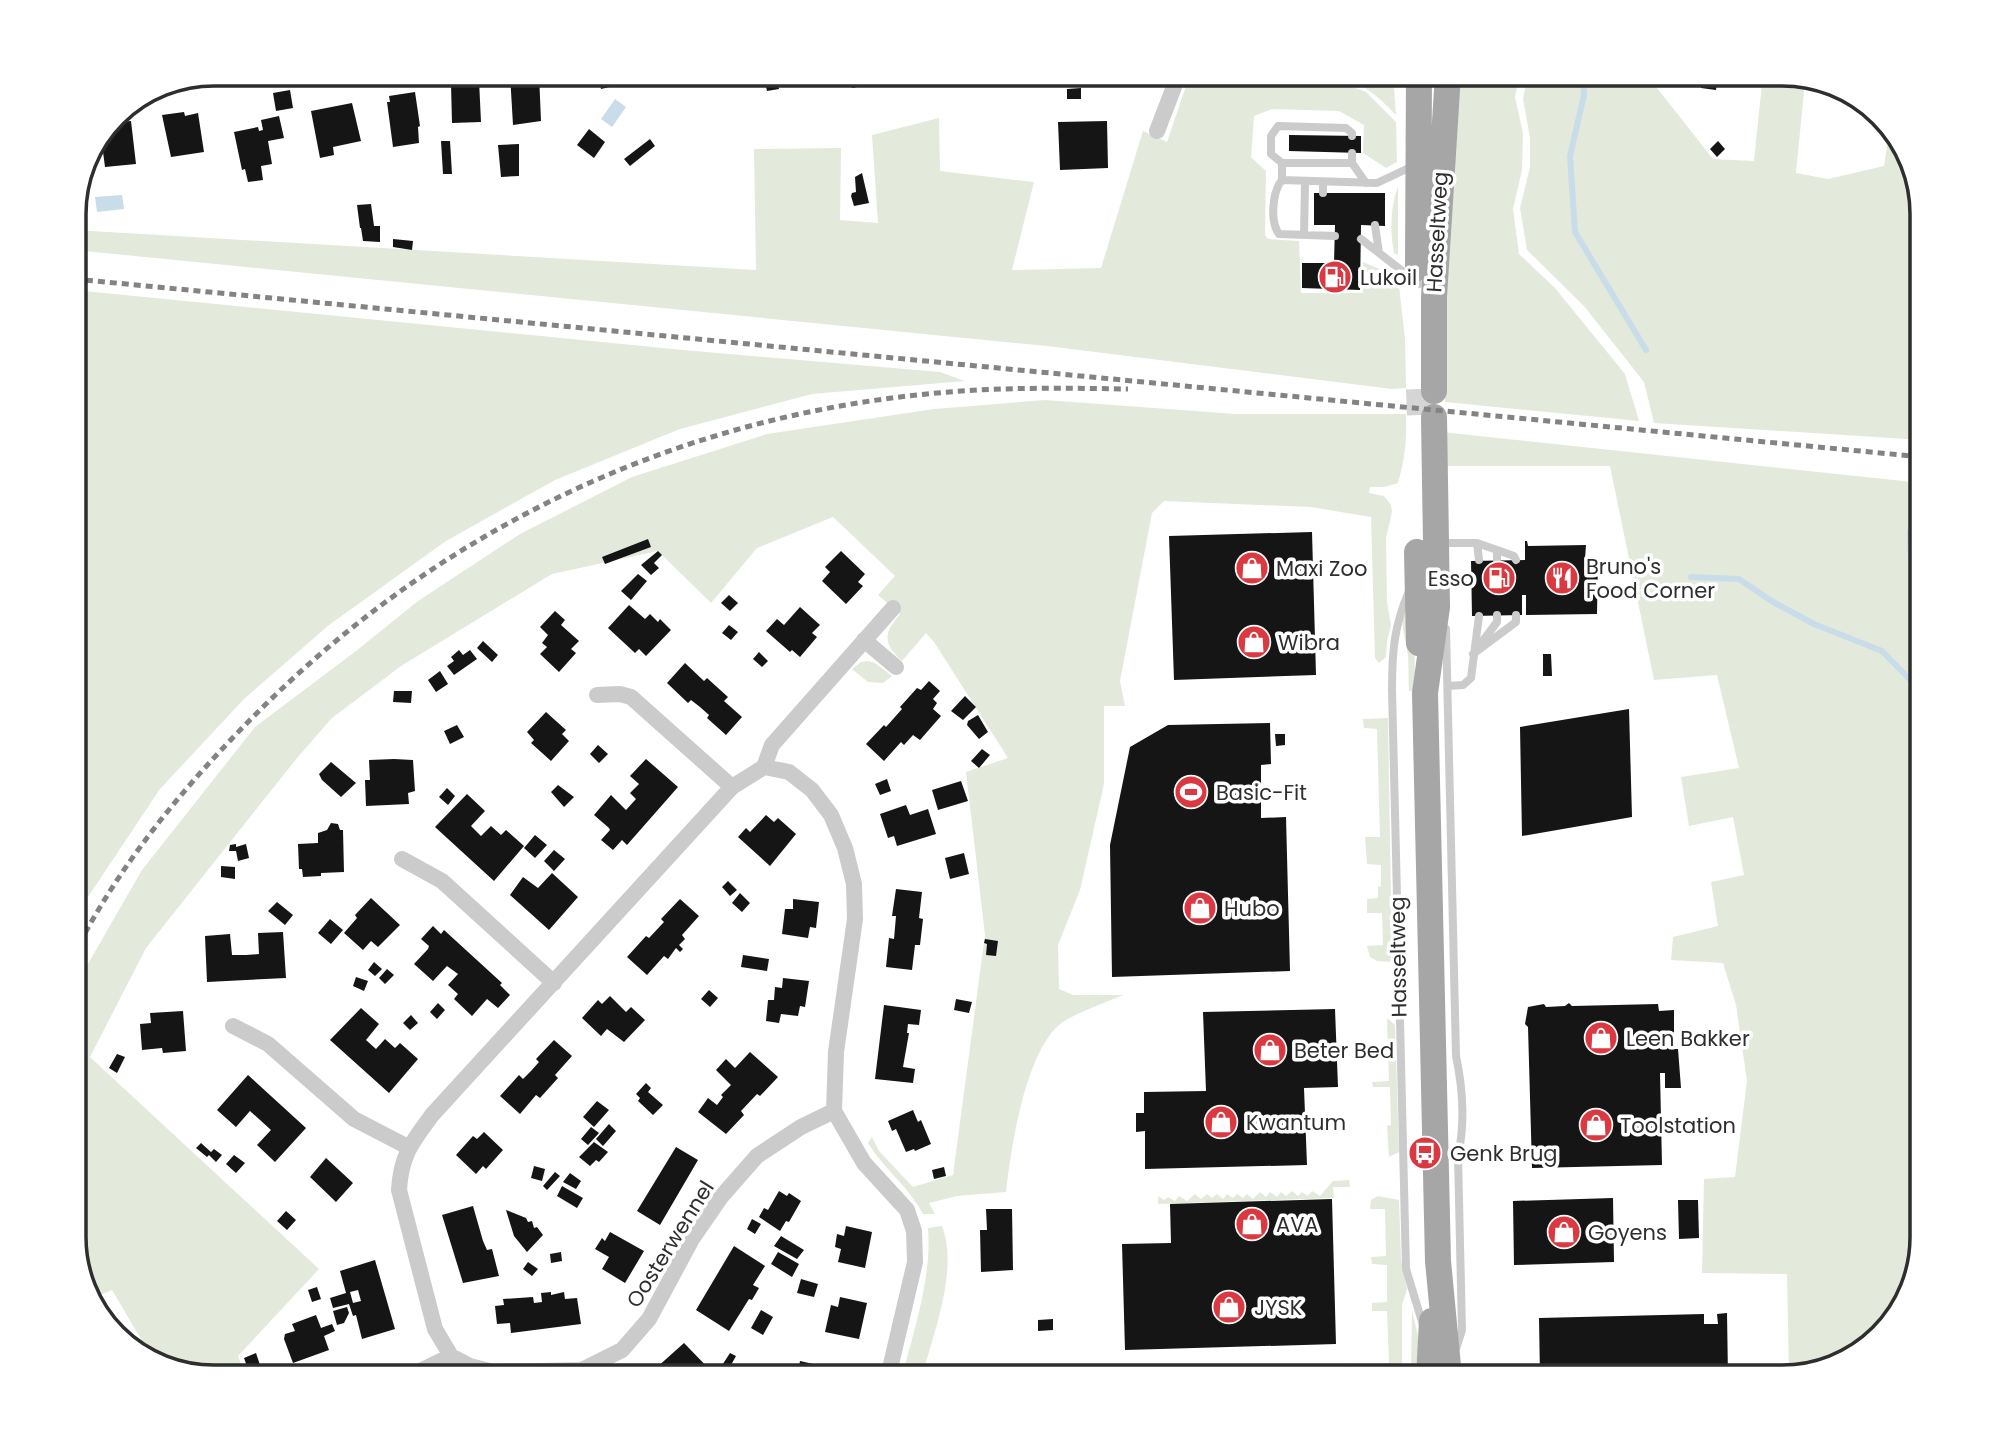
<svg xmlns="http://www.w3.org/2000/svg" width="1996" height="1451" font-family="Poppins,sans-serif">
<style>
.green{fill:#e3eadc}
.water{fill:#c9dce9}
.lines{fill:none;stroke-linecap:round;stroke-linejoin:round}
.stream{stroke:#c9dce9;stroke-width:6}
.building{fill:#151515;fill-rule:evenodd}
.primary-tunnel{stroke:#d5d5d5;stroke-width:26;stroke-dasharray:26 13;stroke-linecap:butt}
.lane{stroke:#cbcbcb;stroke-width:8}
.street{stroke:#cbcbcb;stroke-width:16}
.primary{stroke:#a6a6a6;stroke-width:26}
.rail{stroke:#838383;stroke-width:5;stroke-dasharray:7 5;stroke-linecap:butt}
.labels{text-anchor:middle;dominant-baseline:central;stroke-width:7;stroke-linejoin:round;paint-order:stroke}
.street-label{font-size:21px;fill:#2e2e2e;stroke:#fff}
.poi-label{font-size:21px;fill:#2e2e2e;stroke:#fff;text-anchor:start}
.rim{fill:none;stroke:#2e2e2e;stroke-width:3.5}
</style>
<rect width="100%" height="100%" fill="#fff"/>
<path class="green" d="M1190,74h71l14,4 28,-4 22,3 41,15 30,30 1,40 -11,6 -23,-15 1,-28 -25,-14 -67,-2 -18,7 -3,41 15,14 -1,64 3,4 31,2 2,52h62v-31l35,15 7,62 1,49 -14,1 -345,-43 -973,-96v-20l682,40 -2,-121 87,-1 -1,72 38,3 -6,-88 67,-17 1,53 94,11 -22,88 89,-2 42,-137 24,11z
M1330,74h63l3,41c-24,-25 -33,-31 -66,-41z
M1457,74h63l-5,23 8,36 -1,37 -9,39 6,45 36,34 70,86 14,47 -194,-19 -6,-87z
M1528,74h118l67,85 41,2 9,-87h20l22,7 -9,92 32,6 56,-13 4,-26 -11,-26 31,37 14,62v227l-268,-17 -10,-41 -60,-76 -57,-56 -7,-42 10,-41v-29l-7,-39z
M1398,186v69l-4,-2c-4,-22 -4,-45 4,-67z
M74,290l609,60 257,22 25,9 -153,13 -132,35 -125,51 -109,61 -117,84 -85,74 -84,90 -86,129z
M1045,400l191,14h170c1,25 -1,45 -8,69l-14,4h-14l-1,6 15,3 7,9 1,7 -6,26 1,64 4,23 -4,16 -1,16 -7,6 -4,-5 -4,-141 -60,-10 -147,-6 -12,12 -32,168 5,25h-21v78l-24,106 -22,55 1,44 14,6h50c-16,7 -53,20 -64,30 -34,30 -48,122 -53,167l-49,4 -28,7 6,11h-12c-14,-27 -39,-45 -55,-71l4,-6 7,14 34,36 40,-12 32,-240 -19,-163 42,-14 -74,-116 -8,-9 -24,28c-19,-18 -19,-27 -2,-47l-22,-19 17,-19 -62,-59 -76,31 -46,55 -53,-52 -106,23 -151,92 -69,52 -35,40 -151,190 -56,109 229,212 -81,87 8,21h-33l-62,-21 -39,-66 -24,10 -14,-54v-258l68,-118 113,-143 101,-76 62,-50 102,-67 112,-57 135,-43 167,-25z
M1442,432l480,51v755l-28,84 -49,41 -56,13 -2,-102 -85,-1 2,-94 31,-2 12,-96 -11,-76 -13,-42 -52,-3 2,-23 45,-11 -7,-44 33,-7 -11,-58 -44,9 -8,-49 58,-9 -22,-93 -63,5 -44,-214h-167z
M1414,598l1,93h-6c-1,-12 0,-23 -1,-35 -3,-26 -13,-34 6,-58z
M868,661l7,2 17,13 -9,7 -15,-1 -16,-13 9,-7z
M1388,718l4,244 -15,-1 -7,-4 -3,-11 16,-1 -1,-32h-15v-14l11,-1v-11l3,-1v-21l-14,-1 -2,-27h15l-3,-108 -13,-1 -1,-9z
M1387,1018l8,7 4,127 -10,5 -2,-31 4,-1 -1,-38h-17l-1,-5 17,-1z
M1349,1180l1,7h-17l1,11 -176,6v-8l6,4 4,-3 7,4 4,-5 8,5 8,-7 6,5 6,-5 5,4 5,-4 6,5 4,-5 6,4 4,-4 6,4 4,-4 6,5 7,-7 6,5 4,-5 7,5 4,-5 5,4 6,-5 6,5 4,-4 6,4 4,-5 8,5 13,-15z
M1378,1196l21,4 2,60 6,29 -5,16v69l-63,1v-11l15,-1v5l19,1v-5l16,-1 -2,-52h-15v-8l15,-1v-37l-15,-1 -1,-7 15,-1 -1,-47h-15l1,-9z
M942,1226c17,44 -9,108 -20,151h-20c12,-48 30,-99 26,-149z
M1412,1311l9,37v29h-10z"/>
<path class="water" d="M615,99l11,8 -14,20 -11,-8z
M122,195l2,14 -27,3 -2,-15z
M1907,529l15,1v66c-14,-20 -15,-43 -15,-67z"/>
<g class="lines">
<path class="stream" d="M1583,74l1,21 -14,61 5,76 71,118
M1691,577l48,2 34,23 41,22 68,27 40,41"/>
</g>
<path class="building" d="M510,74h29l2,47 -28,4z
M598,74h30l2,8 -29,7z
M763,74h12l4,15 -12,2z
M849,74h16l3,11 -16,3z
M1702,74h16l-2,16 -15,-2z
M466,80h13l2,42 -29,1 -1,-39 16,-1z
M1081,88v11h-14v-10z
M290,90l3,18 -17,3 -3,-18z
M415,92l5,34 -2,1 1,16 -26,4 -6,-45h3l-1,-6z
M352,103l9,38 -28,6 1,8 -14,3 -9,-47z
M184,112l1,4 13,-3 6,39 -33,5 -9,-42z
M279,116l5,22 -16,3 4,23 -11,2 2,14 -15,2 -3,-13 -3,1 -8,-38 24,-5 1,4 4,-1 -2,-10z
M113,118l2,8h3l2,-4 11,-1 5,43 -31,3 -3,-23 -4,1v-6z
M1107,121l1,47 -48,2 -2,-48z
M589,129l16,13 -11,16 -17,-13z
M1289,135l72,1v17l-72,-2z
M650,139l5,7 -25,20 -6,-7z
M441,141h9l2,33h-9z
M1718,141l7,8 -8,8 -7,-8z
M519,144v32l-18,1 -3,-32z
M862,173l7,30 -15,3 -3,-10 1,-3 4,-1 -1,-15z
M1314,193h71v33l-24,-1 -1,65 -58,-2v-25h32l1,-38h-21z
M371,204l3,22h6v16l-17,-1 -2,-13h-1l-3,-23z
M393,239l20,2 -1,9 -19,-3z
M1312,532l4,143 -142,5 -5,-144z
M648,539l3,8 -46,17 -3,-7z
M1525,541h2l1,5 58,-1 -1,14h13l-1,55 -71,1v-20h-4v20l-50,1 -1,-55 54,-1z
M658,551l4,4 -8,8 5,5 -8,7 -10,-10z
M841,551l24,23 -7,8 5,4 -17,18 -24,-23 8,-9 -5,-5z
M638,574l9,7 -16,19 -10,-9z
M729,595l9,8 -8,8 -9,-8z
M629,605l16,14 5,-5 8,8 2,-3 11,11 -25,26 -7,-7 -4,4 -27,-25z
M800,607l20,18 -8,8 5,4 -17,20 -8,-7 -2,2 -24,-21 11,-12 7,6z
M555,611l10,9 -4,5 18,16 -8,8 5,4 -17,19 -19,-18 7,-7 -5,-4 6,-8 -8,-8z
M729,625l9,7 -7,8 -9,-7z
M483,641l15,14 -6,7 -15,-14z
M459,650l4,5 7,-5 7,9 -23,16 -7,-9 7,-5 -3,-4z
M759,652l9,9 -6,6 -9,-8z
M1543,654h8l1,22h-9z
M685,663l19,18 3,-3 21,19 -4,4 18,16 -16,18 -19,-17 2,-3 -9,-8 -9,-7 -3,3 -21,-20z
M440,671l8,13 -12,8 -8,-12z
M929,681l11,10 -7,8 4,4 -4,6 8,7 -21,24 -7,-5 -9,10 -3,-3 -17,19 -18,-17 18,-19 2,2 16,-18 -2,-2 17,-19 4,2z
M394,691h18l-1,12 -18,-1z
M965,696l11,11 -13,13 -12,-9z
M1629,709l3,108 -110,19 -2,-109z
M546,712l20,18 -4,4 7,7 -18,20 -20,-18 3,-3 -7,-8z
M978,715l10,17 -9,7 -12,-14 1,-4z
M1270,723l1,41 -10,1v53l25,-1 4,154 -178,6 -2,-132 20,-98 38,-22z
M457,725l7,12 -14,7 -6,-13z
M1275,734h10v11l-9,1z
M598,745l10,9 -9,9 -9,-9z
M982,749l8,6 -11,13 -8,-7z
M394,759l19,1 2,31 -7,2 1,11 -43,2 -1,-26h5l-1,-20z
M646,759l32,28 -51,58 -5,-5 -9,10 -12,-10 9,-10 -1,-2 -15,-13 17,-20 15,15 10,-11 -6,-6 9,-9 -9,-8z
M331,762l25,21 -15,14 -19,-17 -3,-6z
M887,779l4,12 -11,4 -5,-11z
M961,781l7,20 -30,9 -6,-20z
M558,785l16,12 -10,10 -13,-15z
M447,788l8,8 -7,9 -9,-8z
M467,794l18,17 -14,15 10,10 10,-10 10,9 5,-5 18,16 -30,35 -59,-54z
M906,805l4,10 18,-6 8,25 -39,12 -3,-10 -6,2 -8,-24z
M766,815l8,7 4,-4 18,16 -26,32 -32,-29 8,-9 4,4z
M331,823l7,1 2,6h3l1,42 -23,1v3l-18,1 -1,-8h-3l-1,-25 20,-1v-10l9,-3z
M535,835l12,10 -12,13 -11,-10z
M236,844v3l10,-3 3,14 -11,3 -2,-10h-7l1,-6z
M554,850l11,9 -11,12 -10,-10z
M964,853l5,21 -19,5 -5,-21z
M221,866l14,1v12l-14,-2z
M552,873l26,24 -29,33 -39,-35 13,-18 15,11z
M728,881l9,9 -7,6 -8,-9z
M896,889l26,3 -3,26 4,1 -3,26h-5l-3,25 -26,-3 3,-29 5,1 2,-23h-4z
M740,893l10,10 -8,9 -10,-9z
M371,898l29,27 -22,22 -7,-6 -8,9 -19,-17 13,-15 -2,-3z
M680,899l19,17 -17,19 3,4 -6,6 4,4 -3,3 -4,-4 -8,11 -4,-3 -17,19 -20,-18 19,-21 3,2 15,-16 -3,-3z
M793,899l26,3 -3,26 -6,-1 -2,11 -26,-4 3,-25h8z
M277,902l16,13 -8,10 -17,-14z
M330,919l13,11 -12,14 -13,-11z
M433,926l8,8 3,-4 58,53 -2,2 10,10 -12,13 -11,-9 -15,17 -18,-17 4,-5 -10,-9 10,-11 -11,-8 -14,15 -19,-17 14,-15 1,-3 -8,-7z
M283,932l3,46 -79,4 -2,-46 25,-2 2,21h14l13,-1 -1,-21z
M985,939l13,2 -2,15 -10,-1 1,-11 -3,-1z
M743,955l26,4 -2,12 -26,-4z
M374,962l8,7 -7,7 -7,-6z
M387,969l7,6 -9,9 -6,-6z
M356,977l12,4 -4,10 -11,-5z
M783,978l26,3 -4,26 -5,-1 -2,10 -17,-2 -2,9 -13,-2 2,-21h6l1,-13 7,1z
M709,990l9,8 -8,9 -9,-8z
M610,996l16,16 5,-5 14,13 -21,22 -17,-13 -6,7 -19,-18 16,-18 4,4z
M956,999l16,3 -3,11 -15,-3z
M438,1003l7,7 -8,9 -7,-7z
M1569,1003l3,3 86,-2 1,7 15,-1v39h4l3,39h-16v-15h-5l2,92 -130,3 -4,-141 -3,-3 3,-17 16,-3 2,3 19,-1z
M884,1005l37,5 -2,15 -11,-1 -1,9h2l-6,34 12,2 -2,14 -38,-4z
M361,1008l18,16 -13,16 10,9 9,-10 10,9 5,-5 18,16 -29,34 -59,-53z
M1335,1009l3,78 -34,1 3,77 -162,4v-38l-9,1v-19h8v-21l62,-1 -3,-79z
M183,1011l3,40 -23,2 -1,-5 -20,2 -2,-26 11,-1 -1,-10z
M411,1015l7,8 -8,7 -7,-7z
M554,1040l18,16 -17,19 3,3 -18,20 -4,-3 -16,19 -20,-18 19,-21 4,4 8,-8 8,-9 -3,-3z
M750,1052l28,25 -18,19 -3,-2 -16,17 3,4 -18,19 -28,-22 10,-14 9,7 6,-8 -2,-2 10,-10 -15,-15 10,-11 9,9z
M117,1054l8,3 -8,16 -8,-5z
M248,1075l58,53 -31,34 -18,-17 14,-15 -21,-19 -14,16 -19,-17z
M646,1083l5,5 -3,4 15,13 -10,10 -15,-14 2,-3 -4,-4z
M597,1101l12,9 -15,17 -11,-10z
M913,1110l5,12 3,-2 10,24 -16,7 -1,-2 -8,3 -10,-23 -4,2 -4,-10z
M609,1124l7,7 -13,15 -7,-7z
M591,1127l8,6 -11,12 -7,-6z
M484,1132l19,18 -17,19 -3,-3 -7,8 -20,-19 17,-19 4,3z
M594,1142l14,10 -9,10 -3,-2 -6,6 -11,-9z
M201,1143l10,9 3,-3 8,6 -6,7 -7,-7 -2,2 -11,-9z
M676,1147l22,13 -38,65 -23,-14z
M234,1155l11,8 -9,10 -10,-9z
M326,1158l27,25 -17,19 -26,-25z
M534,1166l11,3 -3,12 -11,-3z
M944,1167l2,9 -12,3 -2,-9z
M555,1172l5,4 -13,14 -4,-4z
M570,1173l11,8 -5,8 -13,-7z
M562,1186l21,12 -6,10 -20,-12z
M779,1191l8,5 2,-3 12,8 -12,21 -3,-1 -6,10 -21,-14 5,-9 4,2z
M1613,1198l1,64 -100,3 -1,-64z
M1332,1199l4,145 -211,6 -3,-106 49,-1 -1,-39z
M1678,1200h20l1,38 -20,1z
M473,1206l10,35 4,9 5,-1 7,27 -36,7 -21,-68z
M986,1209h26l1,61 -32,2 -1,-42h7z
M506,1210l20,8 2,4 4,-1 2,7 3,-1 6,8 -16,17 -13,-16z
M286,1211l10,9 -9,10 -10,-9z
M752,1219l9,5 -6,10 -8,-5z
M846,1226l26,6 -7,36 -27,-6 3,-13 -6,-2 2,-13 7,2z
M610,1232l34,19 -19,32 -23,-14 7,-12 -14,-8 7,-11 3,3z
M781,1236l23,14 -7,9 -23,-13z
M734,1246l31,20 -12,19 6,3 -7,12 -3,-1 -20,32 -33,-21z
M561,1252l1,9 -11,2 -1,-9z
M778,1252l21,12 -7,13 -21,-13z
M375,1260l20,69 -33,10 -6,-24 -3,1 -4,-12 -16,4 -3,-10 16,-5 -6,-22zM358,1290l3,11 -8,2 -3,-11z
M528,1262l10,7 -6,7 -9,-7z
M801,1279l17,5 -4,13 -17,-4z
M317,1287l4,12 -9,3 -4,-12z
M551,1292v3l13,-3 1,7 12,-1 4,26 -70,9 -1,-10 -13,1 -2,-18 9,-1 -1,-6 30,-2 1,6 8,-1 -1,-9z
M840,1297l27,6 -8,36 -34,-7 6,-27 7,2z
M347,1307l2,6 -5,10 -7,2 -4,-14z
M761,1310l12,7 -10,18 -12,-7z
M1727,1313l1,64h-188l-1,-59 165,-4v10h14l-1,-10z
M316,1315l5,13 11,-4 3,7 -11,5 5,14 -36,13 -9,-24 1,-5 10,-3 -3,-7z
M1053,1319v11l-15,1v-11z
M129,1333l8,19 -8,-3 -10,-11z
M684,1343l31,32 -2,2h-67z
M256,1353l6,18 -12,4 -6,-17z
M730,1353l6,3 -10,18 -7,-4z
M800,1361l44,10 -1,6h-46z
M983,1368h8v9h-8z
M1011,1371v6h-17v-5z"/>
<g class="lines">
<path class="primary-tunnel" d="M1419,389l1,26"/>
<path class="lane" d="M1352,153v10l14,20
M1282,163h70
M1282,180v-17l-11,-9v-18l7,-10 68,2 6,5v3
M1323,182v11
M1375,225l4,28
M1304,235l1,-53
M1335,236l-56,-2c-9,-12 -7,-42 3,-54l95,3 36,-17
M1361,239l58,45
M1438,543h39l2,17
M1477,543l20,7v10
M1497,550l17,6 2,4
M1409,591c-15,35 -17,61 -17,98l14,580 17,56
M1446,629l10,427c7,33 9,68 2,100l4,174 -6,19
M1479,646l18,-24v-7
M1473,654l43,-32v-7
M1448,686l15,-1 8,-7 8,-62"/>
<path class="street" d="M1157,131l22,-57
M864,640l32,27
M597,695l23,-1 11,3 101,90
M764,767l8,-22 121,-137
M402,859l40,22 112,102
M233,1026l35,18 86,75 54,28
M834,1111l-33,16 -44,29 -36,41 -29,42 -43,80 -27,31 -40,20 -89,2 -23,-6 -19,-10 -16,-27 -36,-139c2,-35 13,-48 33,-75l300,-328 32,-20 25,5 23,18 19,25 14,33 9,36 1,35 -19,133 -2,59 30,52 43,47 7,21 1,31 -27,115
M400,1377l12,-2 39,-19"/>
<path class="primary" d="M1418,268l1,-194
M1434,391v-94l14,-223
M1434,417l3,190 -12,86 13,568 11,116
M1417,552l2,91
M1429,1377l3,-56"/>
<path class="rail" d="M74,279l1848,178
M74,954c48,-95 117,-176 192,-250 184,-180 415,-288 671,-311 63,-6 128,-5 191,-4"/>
</g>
<defs>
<symbol id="fuel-disc" viewBox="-11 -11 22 22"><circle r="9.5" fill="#db3941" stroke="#fff"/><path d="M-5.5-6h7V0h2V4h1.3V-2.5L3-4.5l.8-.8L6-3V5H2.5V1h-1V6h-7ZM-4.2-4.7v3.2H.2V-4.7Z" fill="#fff"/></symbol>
<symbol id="shop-disc" viewBox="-11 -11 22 22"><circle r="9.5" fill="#db3941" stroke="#fff"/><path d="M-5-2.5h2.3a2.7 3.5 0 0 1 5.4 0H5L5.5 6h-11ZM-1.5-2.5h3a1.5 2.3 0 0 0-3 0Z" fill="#fff"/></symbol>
<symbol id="restaurant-disc" viewBox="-11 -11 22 22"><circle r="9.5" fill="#db3941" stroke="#fff"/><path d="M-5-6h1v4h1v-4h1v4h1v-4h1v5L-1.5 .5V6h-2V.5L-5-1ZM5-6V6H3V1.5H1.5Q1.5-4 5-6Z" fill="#fff"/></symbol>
<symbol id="stadium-disc" viewBox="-11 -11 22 22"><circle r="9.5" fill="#db3941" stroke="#fff"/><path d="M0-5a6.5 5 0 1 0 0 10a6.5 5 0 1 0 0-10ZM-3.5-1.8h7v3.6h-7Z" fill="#fff"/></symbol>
<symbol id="bus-disc" viewBox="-11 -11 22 22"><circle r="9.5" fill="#db3941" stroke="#fff"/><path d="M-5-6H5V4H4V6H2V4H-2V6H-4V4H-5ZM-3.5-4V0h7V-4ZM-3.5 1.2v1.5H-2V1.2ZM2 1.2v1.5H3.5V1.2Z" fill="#fff"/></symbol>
</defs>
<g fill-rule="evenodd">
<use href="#fuel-disc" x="1316" y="258" width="38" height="38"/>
<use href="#shop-disc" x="1233" y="549" width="38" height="38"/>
<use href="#fuel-disc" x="1480" y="559" width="38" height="38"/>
<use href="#restaurant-disc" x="1543" y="559" width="38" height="38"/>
<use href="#shop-disc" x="1235" y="623" width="38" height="38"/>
<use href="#stadium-disc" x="1172" y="773" width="38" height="38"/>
<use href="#shop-disc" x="1181" y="889" width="38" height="38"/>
<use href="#shop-disc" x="1582" y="1019" width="38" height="38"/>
<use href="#shop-disc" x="1251" y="1031" width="38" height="38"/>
<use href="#shop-disc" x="1202" y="1103" width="38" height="38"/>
<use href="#shop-disc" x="1577" y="1106" width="38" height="38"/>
<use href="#bus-disc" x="1406" y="1134" width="38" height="38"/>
<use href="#shop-disc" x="1233" y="1205" width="38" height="38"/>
<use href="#shop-disc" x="1545" y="1213" width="38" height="38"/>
<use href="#shop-disc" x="1210" y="1288" width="38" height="38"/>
</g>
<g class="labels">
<g class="street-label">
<text transform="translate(1437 232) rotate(-87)">Hasseltweg</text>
<text transform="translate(1398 957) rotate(-91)">Hasseltweg</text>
<text transform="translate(670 1244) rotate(-58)">Oosterwennel</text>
</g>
<g class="poi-label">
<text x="1360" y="277">Lukoil</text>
<text x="1586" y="566">Bruno's<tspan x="1586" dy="24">Food Corner</tspan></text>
<text x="1276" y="568">Maxi Zoo</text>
<text x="1474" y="578" text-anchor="end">Esso</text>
<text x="1278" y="642">Wibra</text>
<text x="1216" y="792">Basic-Fit</text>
<text x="1224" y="908">Hubo</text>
<text x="1626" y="1038">Leen Bakker</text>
<text x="1294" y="1050">Beter Bed</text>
<text x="1246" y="1122">Kwantum</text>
<text x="1620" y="1125">Toolstation</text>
<text x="1450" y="1153">Genk Brug</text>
<text x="1276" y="1224">AVA</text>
<text x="1588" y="1232">Goyens</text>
<text x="1254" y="1307">JYSK</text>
</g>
</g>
<path d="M0 0H1996V1451H0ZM214 86H1782A128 128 0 0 1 1910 214V1237A128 128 0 0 1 1782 1365H214A128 128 0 0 1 86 1237V214A128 128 0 0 1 214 86Z" fill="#fff" fill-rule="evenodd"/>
<path class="rim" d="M214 86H1782A128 128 0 0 1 1910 214V1237A128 128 0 0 1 1782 1365H214A128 128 0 0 1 86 1237V214A128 128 0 0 1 214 86Z"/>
</svg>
